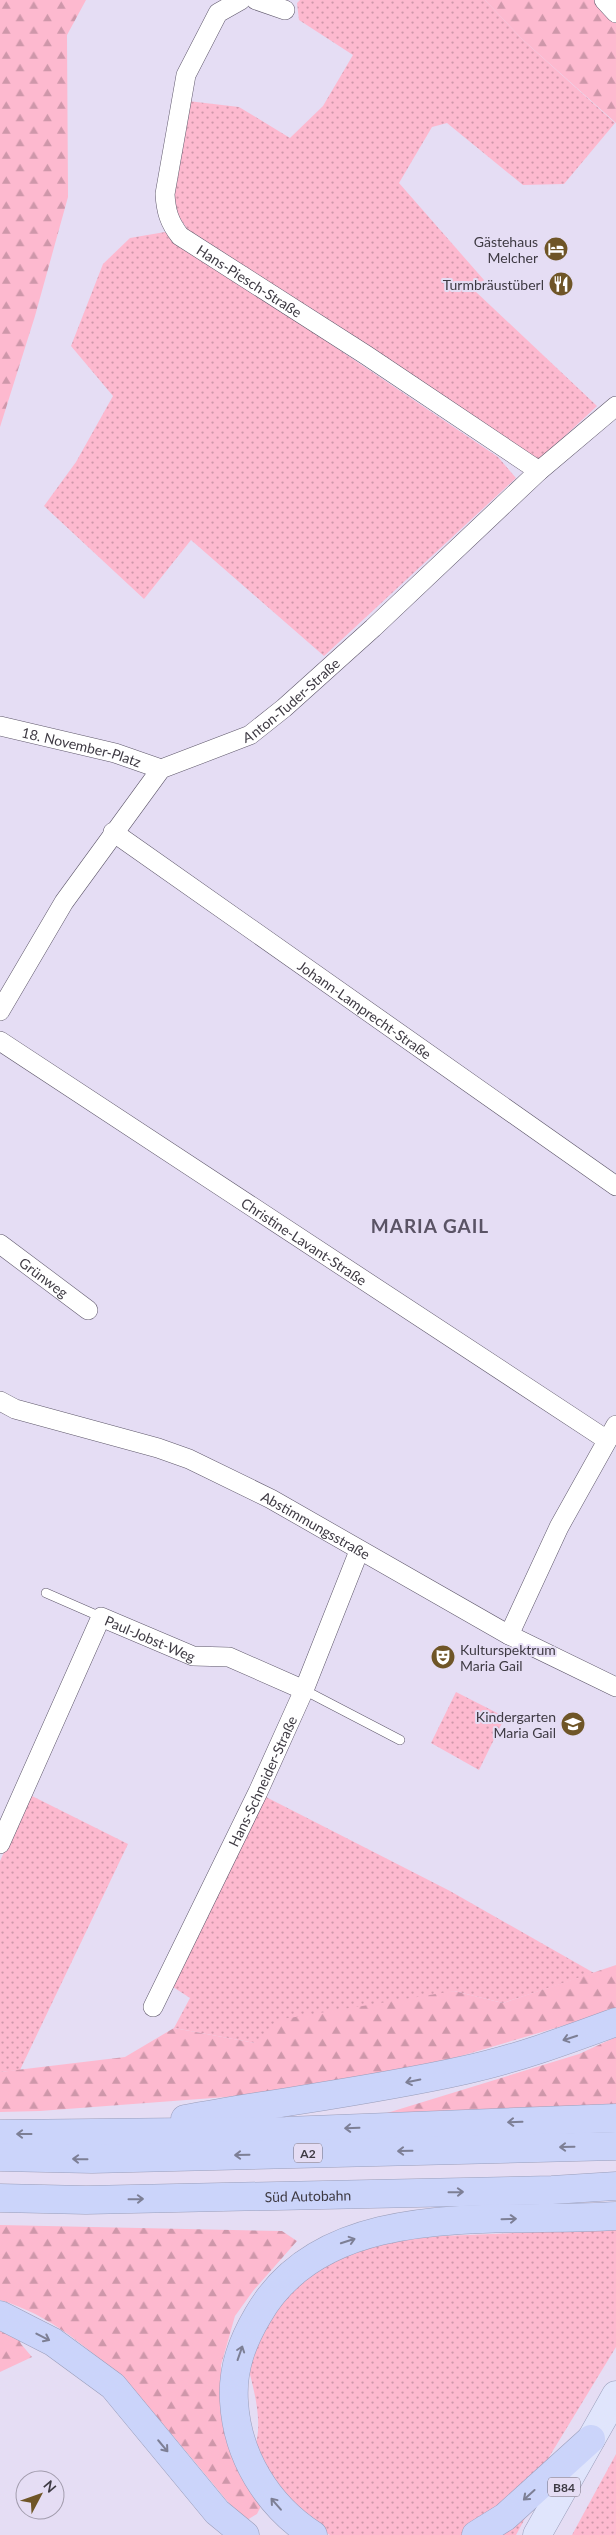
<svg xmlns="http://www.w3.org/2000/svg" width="616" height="2535" font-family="Lato,sans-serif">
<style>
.grass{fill:url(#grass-dots)}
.forest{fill:url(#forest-firs)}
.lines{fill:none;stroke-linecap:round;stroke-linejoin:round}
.lane-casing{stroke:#5e576a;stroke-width:10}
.street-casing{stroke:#5e576a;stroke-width:20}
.primary-casing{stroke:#9a9eba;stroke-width:29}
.highway-casing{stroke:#9a9eba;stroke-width:29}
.lane{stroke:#fff;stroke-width:9}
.street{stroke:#fff;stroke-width:19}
.primary{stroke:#e0e5fc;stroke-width:28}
.highway{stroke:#cbd4fa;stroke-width:28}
.oneway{stroke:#7d7f95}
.labels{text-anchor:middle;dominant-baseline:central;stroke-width:4;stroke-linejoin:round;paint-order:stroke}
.shield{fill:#e5ddf4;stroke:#706b78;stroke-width:1}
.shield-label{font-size:12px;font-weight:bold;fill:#3e3a43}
.poi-label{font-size:14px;fill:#3e3a43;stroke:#e5ddf4;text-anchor:end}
.street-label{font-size:14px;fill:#3e3a43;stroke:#e5ddf4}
.district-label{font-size:19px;font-weight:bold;letter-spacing:1px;fill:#5a5365;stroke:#e5ddf4}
</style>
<defs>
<pattern id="grass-dots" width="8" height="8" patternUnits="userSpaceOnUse" patternTransform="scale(1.25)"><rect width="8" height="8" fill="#fdb9cf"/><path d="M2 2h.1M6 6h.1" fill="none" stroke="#ce97aa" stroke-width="1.8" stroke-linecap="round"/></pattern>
<pattern id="forest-firs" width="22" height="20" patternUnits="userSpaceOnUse" patternTransform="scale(1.25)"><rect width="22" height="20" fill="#fdb9cf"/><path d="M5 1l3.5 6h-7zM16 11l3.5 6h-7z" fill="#ce97aa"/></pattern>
</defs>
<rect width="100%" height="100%" fill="#e5ddf4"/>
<path class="grass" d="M300,0h185l37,39 93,84 -51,61 -41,1 -76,-62 -15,4 -33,56 85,97 -9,11 122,115 -60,56 -347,-229 -13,-19 -4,-21 15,-92 51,6 51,31 33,-32 30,-51 -54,-35 -2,-17z
M165,232l333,225 18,21 -192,178 -133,-116 -47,59 -100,-93 32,-44 37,-66 -42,-50 32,-82 27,-26z
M456,1692l49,25 -26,53 -48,-27z
M30,1795l98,49 -108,226 -20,2v-211z
M266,1797l184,94 144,82 -91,30 -49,-12 -199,52 -81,-15 16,-30 -20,-13z
M616,2229v118l-73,120 -80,68h-133l-30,-18 -46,-67c10,-26 0,-60 -7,-87l43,-79 73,-40 79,-8z
M616,2454v81h-44z
M529,2511l-13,24h-19z"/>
<path class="forest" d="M0,0h86l-19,35 1,162 -33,119 -35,111z
M485,0h110l21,23v100l-94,-84z
M616,1965v45l-182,54 -142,28 -252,19 -40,1v-40l125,-15 49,-29 81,15 22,-23 177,-29 49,12z
M616,2037v73l-229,3 192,-59z
M0,2225l282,6 15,10 -44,50 -18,25 -14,49v24l40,117 -4,8 -10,6 -11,-9c-63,-73 -140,-183 -236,-211z
M0,2324l14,5 7,15 11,13 -32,15z"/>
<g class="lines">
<defs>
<path id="lane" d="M46,1593l55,24
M304,1690l96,50"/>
<g id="street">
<path id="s1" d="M241,0l-23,13 -32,62 -21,119c1,17 4,28 15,42l186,119 173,116"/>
<path d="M256,0l29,10"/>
<path d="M604,0l12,13"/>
<path id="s2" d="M0,726l115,27 46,16"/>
<path id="s3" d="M113,832l503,354"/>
<path id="s4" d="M0,1011l64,-109 97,-133 89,-34 34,-27 89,-80 166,-157 77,-65"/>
<path id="s5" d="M0,1041l607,399"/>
<path id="s6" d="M0,1244l88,66"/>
<path id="s7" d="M0,1401l15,8 143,39 31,11 82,40 238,136 107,52"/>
<path d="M509,1635l50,-108 57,-102"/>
<path id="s8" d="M0,1844l101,-227 92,39 36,1 75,33"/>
<path id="s9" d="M153,2007l105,-215 46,-102 55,-139"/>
</g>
<path id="primary" d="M537,2535l79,-140"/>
<g id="highway">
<path d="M185,2119c93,-17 187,-28 280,-49 51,-11 102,-30 151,-48"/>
<path d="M0,2134l286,-3 330,-13"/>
<path d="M0,2157l92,2 524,-13"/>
<path id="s10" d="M0,2198l86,2 466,-10 64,-4"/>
<path d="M0,2315l53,27 60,44 104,126 28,23"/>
<path d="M313,2535c-46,-30 -76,-79 -79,-134 -2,-32 8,-59 24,-86 68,-119 242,-91 358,-99"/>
<path d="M476,2535l29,-18 86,-78"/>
</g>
</defs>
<use href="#lane" class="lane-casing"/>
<use href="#street" class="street-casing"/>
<use href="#primary" class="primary-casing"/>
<use href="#highway" class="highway-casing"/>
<use href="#lane" class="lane"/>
<use href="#street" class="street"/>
<use href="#primary" class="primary"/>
<use href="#highway" class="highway"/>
</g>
<defs><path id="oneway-shaft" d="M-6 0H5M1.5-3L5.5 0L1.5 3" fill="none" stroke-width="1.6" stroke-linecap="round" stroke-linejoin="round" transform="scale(1.25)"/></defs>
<g class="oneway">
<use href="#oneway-shaft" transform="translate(570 2038) rotate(162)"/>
<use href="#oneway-shaft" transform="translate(413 2081) rotate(168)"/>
<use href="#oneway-shaft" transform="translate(515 2122) rotate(178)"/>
<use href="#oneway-shaft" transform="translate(352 2128) rotate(178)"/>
<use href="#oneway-shaft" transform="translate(24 2134) rotate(180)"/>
<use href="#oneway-shaft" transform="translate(567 2147) rotate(179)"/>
<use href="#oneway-shaft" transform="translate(405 2151) rotate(179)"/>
<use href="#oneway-shaft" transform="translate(242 2155) rotate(179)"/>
<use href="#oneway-shaft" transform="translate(80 2159) rotate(-179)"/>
<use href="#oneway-shaft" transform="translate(456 2192) rotate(-1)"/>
<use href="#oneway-shaft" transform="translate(136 2199) rotate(-1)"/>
<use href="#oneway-shaft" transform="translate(509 2219) rotate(-2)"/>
<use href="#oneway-shaft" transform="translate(348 2241) rotate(-18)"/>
<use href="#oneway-shaft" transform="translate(43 2337) rotate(27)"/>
<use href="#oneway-shaft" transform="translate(240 2353) rotate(-71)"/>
<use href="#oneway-shaft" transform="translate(163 2446) rotate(50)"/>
<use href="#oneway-shaft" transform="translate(529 2495) rotate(138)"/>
<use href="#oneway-shaft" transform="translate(276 2504) rotate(-131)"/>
</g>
<defs>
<symbol id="hotel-disc" viewBox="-11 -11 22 22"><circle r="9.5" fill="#6f5527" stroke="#e5ddf4"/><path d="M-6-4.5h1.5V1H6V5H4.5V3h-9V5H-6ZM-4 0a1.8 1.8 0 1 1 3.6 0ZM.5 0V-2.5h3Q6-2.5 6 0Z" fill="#fff"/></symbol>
<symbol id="restaurant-disc" viewBox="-11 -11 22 22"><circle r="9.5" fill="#6f5527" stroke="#e5ddf4"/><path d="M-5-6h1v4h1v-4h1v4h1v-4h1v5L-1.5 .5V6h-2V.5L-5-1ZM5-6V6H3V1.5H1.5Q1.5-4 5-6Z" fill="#fff"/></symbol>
<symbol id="theatre-disc" viewBox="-11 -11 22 22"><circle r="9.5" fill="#6f5527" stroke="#e5ddf4"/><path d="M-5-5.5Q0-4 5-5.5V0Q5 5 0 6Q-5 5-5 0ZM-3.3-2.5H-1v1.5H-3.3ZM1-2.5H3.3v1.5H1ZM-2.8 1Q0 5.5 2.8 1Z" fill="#fff"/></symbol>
<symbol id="school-disc" viewBox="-11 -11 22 22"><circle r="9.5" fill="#6f5527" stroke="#e5ddf4"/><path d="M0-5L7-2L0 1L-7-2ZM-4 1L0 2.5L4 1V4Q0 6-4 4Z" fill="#fff"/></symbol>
</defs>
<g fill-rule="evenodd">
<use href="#hotel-disc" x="542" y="235" width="28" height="28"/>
<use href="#restaurant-disc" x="547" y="270" width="28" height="28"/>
<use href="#theatre-disc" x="429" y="1643" width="28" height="28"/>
<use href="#school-disc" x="559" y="1710" width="28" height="28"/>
</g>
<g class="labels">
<g class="shield">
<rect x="294" y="2143.5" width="28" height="19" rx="4"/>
<rect x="548" y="2477.5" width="32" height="19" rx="4"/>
</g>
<g class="shield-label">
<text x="308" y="2153">A2</text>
<text x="564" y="2487">B84</text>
</g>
<g class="poi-label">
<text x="538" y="241">Gästehaus<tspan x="538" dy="16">Melcher</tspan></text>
<text x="544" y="284">Turmbräustüberl</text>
<text x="460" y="1649" text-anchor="start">Kulturspektrum<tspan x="460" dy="16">Maria Gail</tspan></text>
<text x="556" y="1716">Kindergarten<tspan x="556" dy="16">Maria Gail</tspan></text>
</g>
<g class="street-label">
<text stroke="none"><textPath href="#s1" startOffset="345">Hans-Piesch-Straße</textPath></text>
<text stroke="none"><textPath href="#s4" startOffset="440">Anton-Tuder-Straße</textPath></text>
<text stroke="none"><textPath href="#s2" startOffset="84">18. November-Platz</textPath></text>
<text stroke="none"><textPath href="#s3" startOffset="308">Johann-Lamprecht-Straße</textPath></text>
<text stroke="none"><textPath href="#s5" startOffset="364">Christine-Lavant-Straße</textPath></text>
<text stroke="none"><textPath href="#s6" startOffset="55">Grünweg</textPath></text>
<text stroke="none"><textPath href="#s7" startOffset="341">Abstimmungsstraße</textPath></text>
<text stroke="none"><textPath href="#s8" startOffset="302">Paul-Jobst-Weg</textPath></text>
<text stroke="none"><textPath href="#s9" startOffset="251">Hans-Schneider-Straße</textPath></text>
<text stroke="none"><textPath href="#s10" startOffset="308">Süd Autobahn</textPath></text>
</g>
<g class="district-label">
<text x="430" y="1225">MARIA GAIL</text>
</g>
</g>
<g transform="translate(40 2495) rotate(49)"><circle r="24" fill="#e5ddf4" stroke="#a29cad"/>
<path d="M0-4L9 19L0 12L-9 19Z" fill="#6f5527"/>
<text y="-8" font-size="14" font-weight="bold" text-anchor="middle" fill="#3e3a43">N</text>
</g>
</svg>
